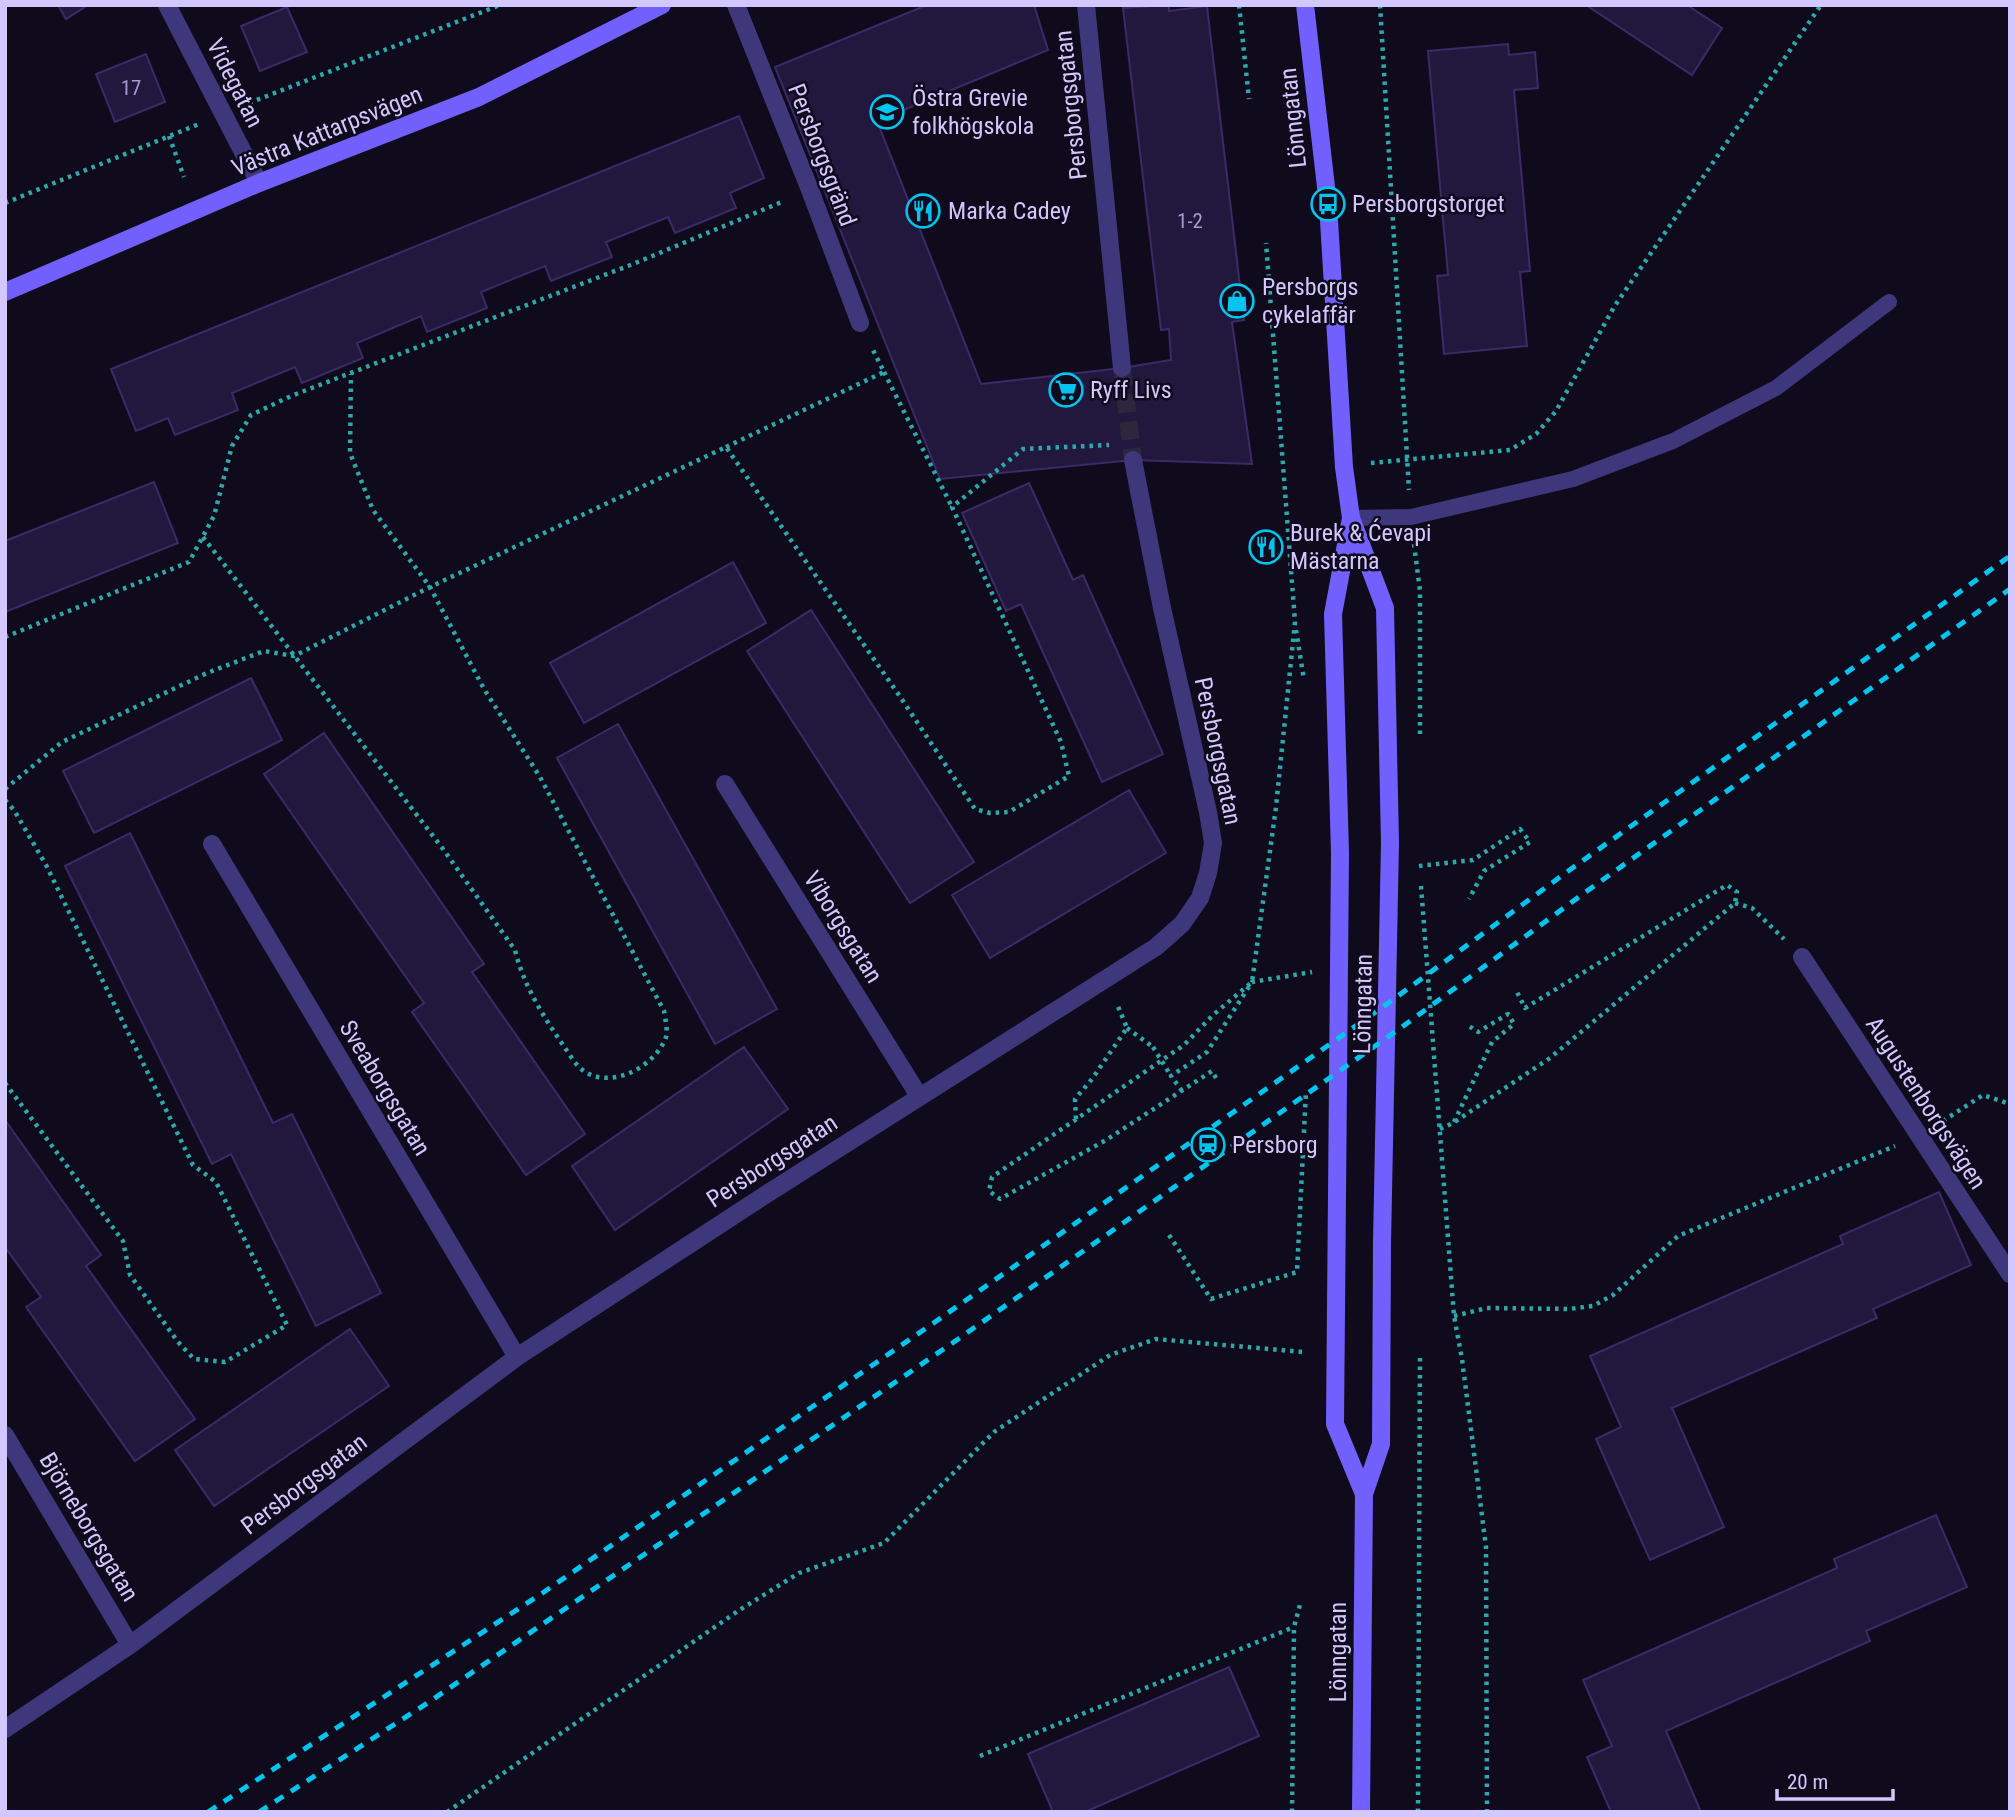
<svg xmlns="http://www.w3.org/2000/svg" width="2015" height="1817" font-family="'Roboto Condensed',sans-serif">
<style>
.building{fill:#22183d;stroke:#3c2a68;stroke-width:2}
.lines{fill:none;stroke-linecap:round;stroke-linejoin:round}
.street-tunnel{stroke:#2d273e;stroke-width:18;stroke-dasharray:18 9;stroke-linecap:butt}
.path{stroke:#2ea9ab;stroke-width:4.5;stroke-dasharray:3.5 5;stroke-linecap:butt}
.lane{stroke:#3f377b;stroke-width:16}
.street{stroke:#3f377b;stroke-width:18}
.secondary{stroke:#7160fd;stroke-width:18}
.rail{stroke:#03c4ee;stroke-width:5;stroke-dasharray:10 9;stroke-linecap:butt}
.path-bridge{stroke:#2ea9ab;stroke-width:4.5;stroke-dasharray:3.5 5;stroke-linecap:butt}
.labels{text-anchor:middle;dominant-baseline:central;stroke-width:5;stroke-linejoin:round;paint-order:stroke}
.number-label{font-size:21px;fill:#a69bce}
.street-label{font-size:24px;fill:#d2c7fe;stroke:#100b1c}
.poi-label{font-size:24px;fill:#d2c7fe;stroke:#100b1c;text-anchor:start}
</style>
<rect width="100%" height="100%" fill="#100b1c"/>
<path class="building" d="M58,5h30l-22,14z
M927,5h107l14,45 -171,71 104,263 141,-16 49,-8 -2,-31 -8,1 -38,-322 46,-3v6l38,-5 37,314 -12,2 20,142 -119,-4 -193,19 -165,-412z
M1586,5h101l35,23 -30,47z
M287,7l20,45 -47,19 -19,-45z
M1508,44l1,11 26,-3 3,36 -24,2 16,181 -10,1 7,74 -83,8 -7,-78 11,-1 -20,-224z
M146,54l19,48 -50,20 -19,-48z
M739,116l25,62 -34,15 6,15 -61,25 -7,-16 -62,25 6,15 -61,24 -6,-15 -64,26 6,16 -60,24 -6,-16 -64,27 6,15 -61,25 -7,-16 -63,26 6,17 -63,25 -7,-17 -32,13 -25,-62z
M154,482l24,61 -173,69v-71z
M1029,483l44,97 10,-5 80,179 -61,28 -81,-178 -15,7 -44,-98z
M733,562l33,61 -182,100 -34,-60z
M811,610l163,252 -64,41 -163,-252z
M251,678l31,62 -188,93 -31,-62z
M618,724l159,285 -62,35 -158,-286z
M324,733l160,231 -12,8 113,162 -59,41 -114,-163 12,-9 -160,-229z
M1129,790l37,63 -176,105 -38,-63z
M130,833l143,290 19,-9 89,179 -65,33 -85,-172 -19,10 -147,-298z
M744,1047l44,62 -173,121 -43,-64z
M5,1120l96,135 -15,11 109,153 -60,42 -109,-154 15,-10 -36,-50z
M1939,1192l32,73 -98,44 4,9 -205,90 52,119 -74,33 -54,-121 25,-12 -31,-71 253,-112 -3,-8z
M350,1329l39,57 -175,120 -39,-56z
M1936,1515l31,72 -101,44 4,10 -204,90 35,81h-90l-24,-55 25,-11 -29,-66 254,-112 -3,-9z
M1229,1667l30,69 -174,76h-32l-25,-58z"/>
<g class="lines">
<path class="street-tunnel" d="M1122,368l11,92"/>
<path class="path" d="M1239,5l10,94
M1380,5l29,485
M249,103l251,-98
M169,136l15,41
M5,203l194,-79
M884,372l68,135
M726,447l158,-75 -12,-24
M1371,463l139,-13 26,-16 20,-23 58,-104 207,-302
M203,537l240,312 72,101c8,34 28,66 48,95 5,7 10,16 16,22 27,26 76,1 87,-30 2,-7 -1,-19 -2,-26l-124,-234 -56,-88 -54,-102 -57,-77 -23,-57 1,-79
M1414,544l6,47v143
M1296,630l8,50
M5,637l184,-75 25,-46 18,-70 19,-31 40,-19 342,-132 151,-63
M5,789l57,-47 145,-69 57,-22 30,5 136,-69 296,-140 175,251 74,111 15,4 19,-1 60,-36 -8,-34 -109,-235 71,-58 86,-4
M5,800l9,10 32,55 147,300 23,17 71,143 -62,37 -31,-3 -16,-17 -48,-67 -7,-34 -118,-158
M1419,866l54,-6 47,-31 10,13 -46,29 -15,28
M1421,886l33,430 8,43 24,188 1,265
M1735,903l17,5 32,31
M1127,1028l26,19
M1216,1078l-4,-7 -106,69 -106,59 -11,-8 3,-14 192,-132 29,-30 39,-33 24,-175 19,-185 -29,-379
M1182,1091l-11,-15 36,-24 45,-70 60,-10
M1076,1119l-1,-20 17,-20 35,-51 -10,-24
M1943,1121l40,-26 27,9
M1454,1122l38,-80 22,-18 -6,-10 -30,18 -9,-6
M1440,1129l13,-6 97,-65 185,-155 2,-11 -10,-7 -202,123 -8,-16
M1169,1235l42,64 86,-27 9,-181
M1454,1316l33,-8 82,1 24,-3 20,-11 65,-59 217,-90
M980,1756l314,-129
M447,1812l291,-201 61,-38 85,-30 110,-111 116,-77 46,-16 147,13
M1292,1812l2,-185 7,-26
M1418,1812l2,-459"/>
<path class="lane" d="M1351,518l60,-1 162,-38 100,-38 103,-53 113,-86"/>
<path class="street" d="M167,5l92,178
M736,5l74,185 50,133
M1086,5l36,363
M725,784l194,312
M212,844l305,513
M1802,957l208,317
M5,1435l125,210
M5,1729l125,-84 387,-288 245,-160 394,-250 26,-23 18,-26 8,-25 5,-30 -5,-31 -46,-204 -29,-148"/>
<path class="secondary" d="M1305,5l23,199 16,263 7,51 34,90 5,235 -8,400 -1,201 -17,50 -3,318
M5,292l254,-109 220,-86 183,-92
M1351,518l-18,96 7,239 -5,571 29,70"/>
<path class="rail" d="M208,1812l333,-218 394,-272 452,-318 184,-135 439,-313
M259,1812l170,-110 522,-358 451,-317 185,-136 423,-302"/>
<path class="path-bridge" d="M1153,1047l18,29"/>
</g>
<defs>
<symbol id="university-ring" viewBox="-11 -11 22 22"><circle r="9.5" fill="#100b1c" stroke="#03c4ee" stroke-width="1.5"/><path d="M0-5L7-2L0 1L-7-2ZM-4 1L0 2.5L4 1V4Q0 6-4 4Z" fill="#03c4ee"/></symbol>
<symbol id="bus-ring" viewBox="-11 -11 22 22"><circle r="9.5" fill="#100b1c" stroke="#03c4ee" stroke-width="1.5"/><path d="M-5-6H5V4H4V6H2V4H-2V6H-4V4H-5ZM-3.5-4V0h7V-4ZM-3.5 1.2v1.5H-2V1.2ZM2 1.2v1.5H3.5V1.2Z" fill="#03c4ee"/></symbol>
<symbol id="restaurant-ring" viewBox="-11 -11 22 22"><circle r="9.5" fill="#100b1c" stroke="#03c4ee" stroke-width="1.5"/><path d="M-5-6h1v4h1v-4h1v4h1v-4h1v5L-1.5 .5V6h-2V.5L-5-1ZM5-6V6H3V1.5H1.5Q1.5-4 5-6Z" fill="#03c4ee"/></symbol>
<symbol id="shop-ring" viewBox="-11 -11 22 22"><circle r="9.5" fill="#100b1c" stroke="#03c4ee" stroke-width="1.5"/><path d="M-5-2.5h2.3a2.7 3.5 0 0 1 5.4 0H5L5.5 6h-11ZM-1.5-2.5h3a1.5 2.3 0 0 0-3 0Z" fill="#03c4ee"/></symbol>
<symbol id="supermarket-ring" viewBox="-11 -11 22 22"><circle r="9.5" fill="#100b1c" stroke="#03c4ee" stroke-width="1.5"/><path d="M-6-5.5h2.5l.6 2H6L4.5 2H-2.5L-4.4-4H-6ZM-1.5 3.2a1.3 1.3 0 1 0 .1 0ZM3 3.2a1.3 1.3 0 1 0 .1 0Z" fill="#03c4ee"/></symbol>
<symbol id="station-ring" viewBox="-11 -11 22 22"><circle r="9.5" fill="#100b1c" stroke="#03c4ee" stroke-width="1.5"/><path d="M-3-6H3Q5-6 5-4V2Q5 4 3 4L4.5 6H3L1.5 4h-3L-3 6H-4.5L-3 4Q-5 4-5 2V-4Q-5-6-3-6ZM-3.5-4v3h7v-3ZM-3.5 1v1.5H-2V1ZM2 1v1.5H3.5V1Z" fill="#03c4ee"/></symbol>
</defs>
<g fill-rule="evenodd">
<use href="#university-ring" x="868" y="93" width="38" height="38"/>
<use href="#bus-ring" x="1309" y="185" width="38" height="38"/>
<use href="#restaurant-ring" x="904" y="192" width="38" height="38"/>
<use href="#shop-ring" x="1218" y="282" width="38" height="38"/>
<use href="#supermarket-ring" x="1047" y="371" width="38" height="38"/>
<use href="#restaurant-ring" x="1247" y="528" width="38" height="38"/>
<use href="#station-ring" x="1189" y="1126" width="38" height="38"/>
</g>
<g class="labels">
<g class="number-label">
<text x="131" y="88">17</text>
<text x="1190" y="221">1-2</text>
</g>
<g class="street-label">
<text transform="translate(235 83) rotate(63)">Videgatan</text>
<text transform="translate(1071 105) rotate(-96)">Persborgsgatan</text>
<text transform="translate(1293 118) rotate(-96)">Lönngatan</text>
<text transform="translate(327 131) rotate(-22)">Västra Kattarpsvägen</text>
<text transform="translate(822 155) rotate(69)">Persborgsgränd</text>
<text transform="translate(1218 751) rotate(78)">Persborgsgatan</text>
<text transform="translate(843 927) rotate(58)">Viborgsgatan</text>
<text transform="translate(1363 1004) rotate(-89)">Lönngatan</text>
<text transform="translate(385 1088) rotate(59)">Sveaborgsgatan</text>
<text transform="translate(1926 1103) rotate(57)">Augustenborgsvägen</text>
<text transform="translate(772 1161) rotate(-33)">Persborgsgatan</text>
<text transform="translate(304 1484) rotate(-37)">Persborgsgatan</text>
<text transform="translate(89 1527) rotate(59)">Björneborgsgatan</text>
<text transform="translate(1338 1652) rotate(-90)">Lönngatan</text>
</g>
<g class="poi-label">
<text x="912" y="98">Östra Grevie<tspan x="912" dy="28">folkhögskola</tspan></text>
<text x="1352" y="204">Persborgstorget</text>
<text x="948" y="211">Marka Cadey</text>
<text x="1262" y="287">Persborgs<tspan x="1262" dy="28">cykelaffär</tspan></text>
<text x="1090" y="390">Ryff Livs</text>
<text x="1290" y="533">Burek &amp; Ćevapi<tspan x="1290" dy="28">Mästarna</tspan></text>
<text x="1232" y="1145">Persborg</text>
</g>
</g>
<rect width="2015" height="1817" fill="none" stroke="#d2c7fe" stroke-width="14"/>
<path d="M1777 1789v10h116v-10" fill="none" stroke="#d2c7fe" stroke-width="3.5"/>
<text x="1787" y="1789" font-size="21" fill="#d2c7fe" stroke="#100b1c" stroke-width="5" paint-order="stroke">20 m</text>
</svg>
